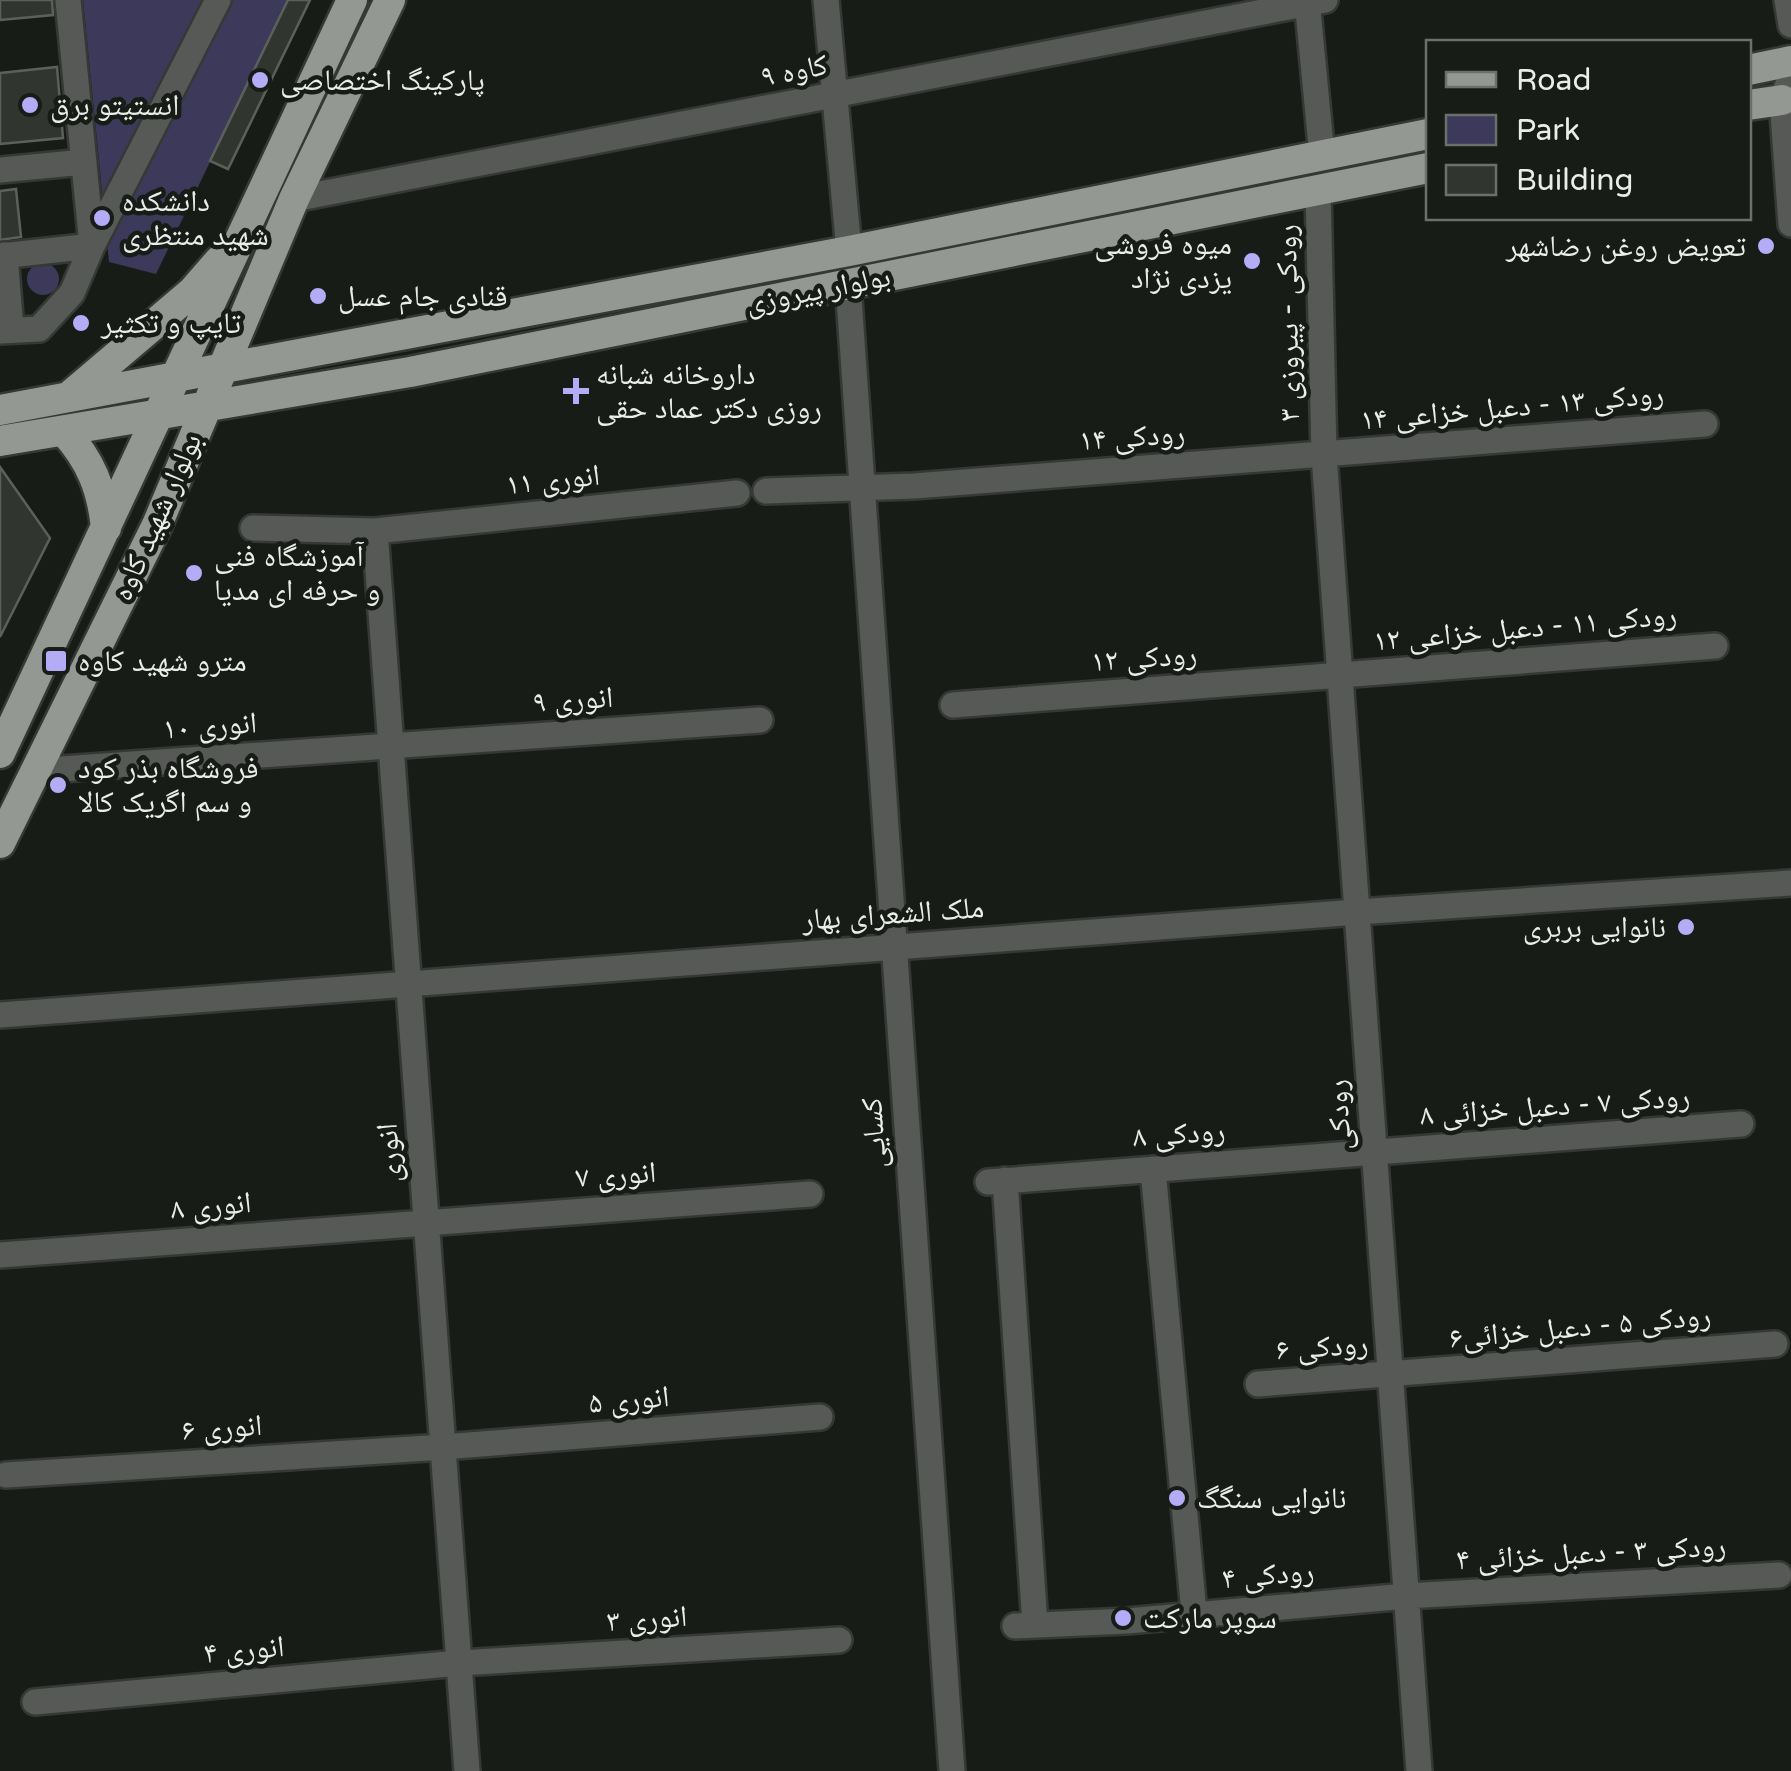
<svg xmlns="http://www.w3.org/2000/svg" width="1791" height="1771" font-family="'Varela Round','Noto Naskh Arabic',sans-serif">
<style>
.green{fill:#3d395a}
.building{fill:#30352f;stroke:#5b615a;stroke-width:2.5}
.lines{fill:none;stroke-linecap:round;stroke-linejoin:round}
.minor-casing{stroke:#353935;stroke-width:30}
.major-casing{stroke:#353935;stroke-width:35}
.minor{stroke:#565956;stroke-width:25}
.major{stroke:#939892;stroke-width:30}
.poi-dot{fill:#b5acf8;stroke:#181c17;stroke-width:4}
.labels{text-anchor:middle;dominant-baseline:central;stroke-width:9;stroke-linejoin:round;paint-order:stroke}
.street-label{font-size:30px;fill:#eaeeea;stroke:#181c17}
.poi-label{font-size:30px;fill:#eaeeea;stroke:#181c17;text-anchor:start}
</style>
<rect width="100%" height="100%" fill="#181c17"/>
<path class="green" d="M83,0h205l-132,274 -47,-12z
M27 279a16 16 0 1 1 32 0a16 16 0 1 1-32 0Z"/>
<path class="building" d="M0,0h52l1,15 -53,5z
M288,0h22l-82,169 -18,-8z
M57,67l6,71 -63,6v-71z
M16,189l5,48 -21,3v-49z
M0,467l50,71 -50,99z"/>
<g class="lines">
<defs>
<path id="minor" d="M68,0l24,246
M826,0l23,251
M1307,0l15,156
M1787,0l4,25
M1791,76l-9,24 9,124
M0,170l84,-8
M1318,190l6,265 95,1316
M294,199l1031,-199
M5,255l6,74
M0,256l92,-10
M848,284l104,1487
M0,331l39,-2 33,-36 20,-47 126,-246
M766,491l148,-5 791,-62
M253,528l122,3 362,-38
M375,531l92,1240
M953,705l762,-59
M33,771l727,-51
M0,1015l1357,-103 434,-29
M1153,1169l41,444
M1005,1180l30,445
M988,1182l753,-58
M0,1255l810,-61
M1258,1384l517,-40
M6,1475l437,-28 377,-30
M1015,1626l112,-5 279,-25 373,-21
M35,1702l424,-39 380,-23"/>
<path id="major" d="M1748,70l43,-9
M1748,105l34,-5
M72,394l120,-102 27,-31
M0,410l849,-159 579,-117
M64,431c27,30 38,58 42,97
M0,441l410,-69 1018,-204
M0,753l352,-753
M0,843l157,-318 137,-326 96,-199"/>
</defs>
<use href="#minor" class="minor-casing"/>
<use href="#major" class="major-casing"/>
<use href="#minor" class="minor"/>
<use href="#major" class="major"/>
</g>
<g class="poi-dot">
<circle cx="260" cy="80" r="10"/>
<circle cx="30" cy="105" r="10"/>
<circle cx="102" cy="218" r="10"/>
<circle cx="1766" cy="246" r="10"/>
<circle cx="1252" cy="261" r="10"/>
<circle cx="318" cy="296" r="10"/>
<circle cx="81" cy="323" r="10"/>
<path d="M571 376h10v10h10v10h-10v10h-10v-10h-10v-10h10z"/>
<circle cx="194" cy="573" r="10"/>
<rect x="44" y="649" width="24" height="24" rx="5"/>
<circle cx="58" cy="785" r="10"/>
<circle cx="1686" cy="927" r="10"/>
<circle cx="1177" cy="1498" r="10"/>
<circle cx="1123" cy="1618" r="10"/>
</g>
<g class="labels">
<g class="street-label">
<text transform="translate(794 71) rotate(-11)">کاوه ۹</text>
<text transform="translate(818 290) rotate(-11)">بولوار پیروزی</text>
<text transform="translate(1288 323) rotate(-91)">رودکی - پیروزی ۳</text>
<text transform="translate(1512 407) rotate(-5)">رودکی ۱۳ - دعبل خزاعی ۱۴</text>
<text transform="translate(1132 437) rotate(-4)">رودکی ۱۴</text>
<text transform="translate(553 480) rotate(-6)">انوری ۱۱</text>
<text transform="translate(157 517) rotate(-66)">بولوار شهید کاوه</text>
<text transform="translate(1525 628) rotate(-5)">رودکی ۱۱ - دعبل خزاعی ۱۲</text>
<text transform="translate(1144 658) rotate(-4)">رودکی ۱۲</text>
<text transform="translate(573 700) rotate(-4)">انوری ۹</text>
<text transform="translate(210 726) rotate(-4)">انوری ۱۰</text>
<text transform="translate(893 914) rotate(-4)">ملک الشعرای بهار</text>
<text transform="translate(1555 1106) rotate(-4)">رودکی ۷ - دعبل خزائی ۸</text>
<text transform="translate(1339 1115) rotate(-94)">رودکی</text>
<text transform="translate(874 1133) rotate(-94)">کسایی</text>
<text transform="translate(1179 1134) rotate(-4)">رودکی ۸</text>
<text transform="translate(389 1153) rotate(-94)">انوری</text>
<text transform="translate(616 1175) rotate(-4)">انوری ۷</text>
<text transform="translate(211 1206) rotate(-5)">انوری ۸</text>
<text transform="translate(1580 1327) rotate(-5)">رودکی ۵ - دعبل خزائی۶</text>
<text transform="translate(1322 1347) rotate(-4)">رودکی ۶</text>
<text transform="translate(629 1400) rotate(-5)">انوری ۵</text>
<text transform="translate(222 1428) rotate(-4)">انوری ۶</text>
<text transform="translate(1591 1553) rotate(-3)">رودکی ۳ - دعبل خزائی ۴</text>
<text transform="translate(1268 1575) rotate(-5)">رودکی ۴</text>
<text transform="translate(647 1619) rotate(-4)">انوری ۳</text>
<text transform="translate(244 1650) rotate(-5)">انوری ۴</text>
</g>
<g class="poi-label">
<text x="280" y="80">پارکینگ اختصاصی</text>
<text x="50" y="105">انستیتو برق</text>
<text x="122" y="201">دانشکده<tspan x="122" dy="34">شهید منتظری</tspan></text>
<text x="1232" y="244" text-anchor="end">میوه فروشی<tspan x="1232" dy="34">یزدی نژاد</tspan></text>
<text x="1746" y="246" text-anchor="end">تعویض روغن رضاشهر</text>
<text x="338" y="296">قنادی جام عسل</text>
<text x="101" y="323">تایپ و تکثیر</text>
<text x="596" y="374">داروخانه شبانه<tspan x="596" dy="34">روزی دکتر عماد حقی</tspan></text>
<text x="214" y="556">آموزشگاه فنی<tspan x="214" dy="34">و حرفه ای مدیا</tspan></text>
<text x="78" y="661">مترو شهید کاوه</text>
<text x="78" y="768">فروشگاه بذر کود<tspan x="78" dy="34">و سم اگریک کالا</tspan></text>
<text x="1666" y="927" text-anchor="end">نانوایی بربری</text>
<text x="1197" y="1498">نانوایی سنگگ</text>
<text x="1143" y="1618">سوپر مارکت</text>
</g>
</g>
<rect x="1426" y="40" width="325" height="180" fill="#181c17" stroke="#6c706b" stroke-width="2.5"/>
<rect x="1446" y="72" width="50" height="15" fill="#939892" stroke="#6c706b" stroke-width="2.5"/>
<text x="1516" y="90" font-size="30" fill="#eaeeea">Road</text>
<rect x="1446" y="115" width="50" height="30" fill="#3d395a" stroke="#6c706b" stroke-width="2.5"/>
<text x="1516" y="140" font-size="30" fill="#eaeeea">Park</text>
<rect x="1446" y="165" width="50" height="30" fill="#30352f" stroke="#6c706b" stroke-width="2.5"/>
<text x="1516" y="190" font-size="30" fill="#eaeeea">Building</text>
</svg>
